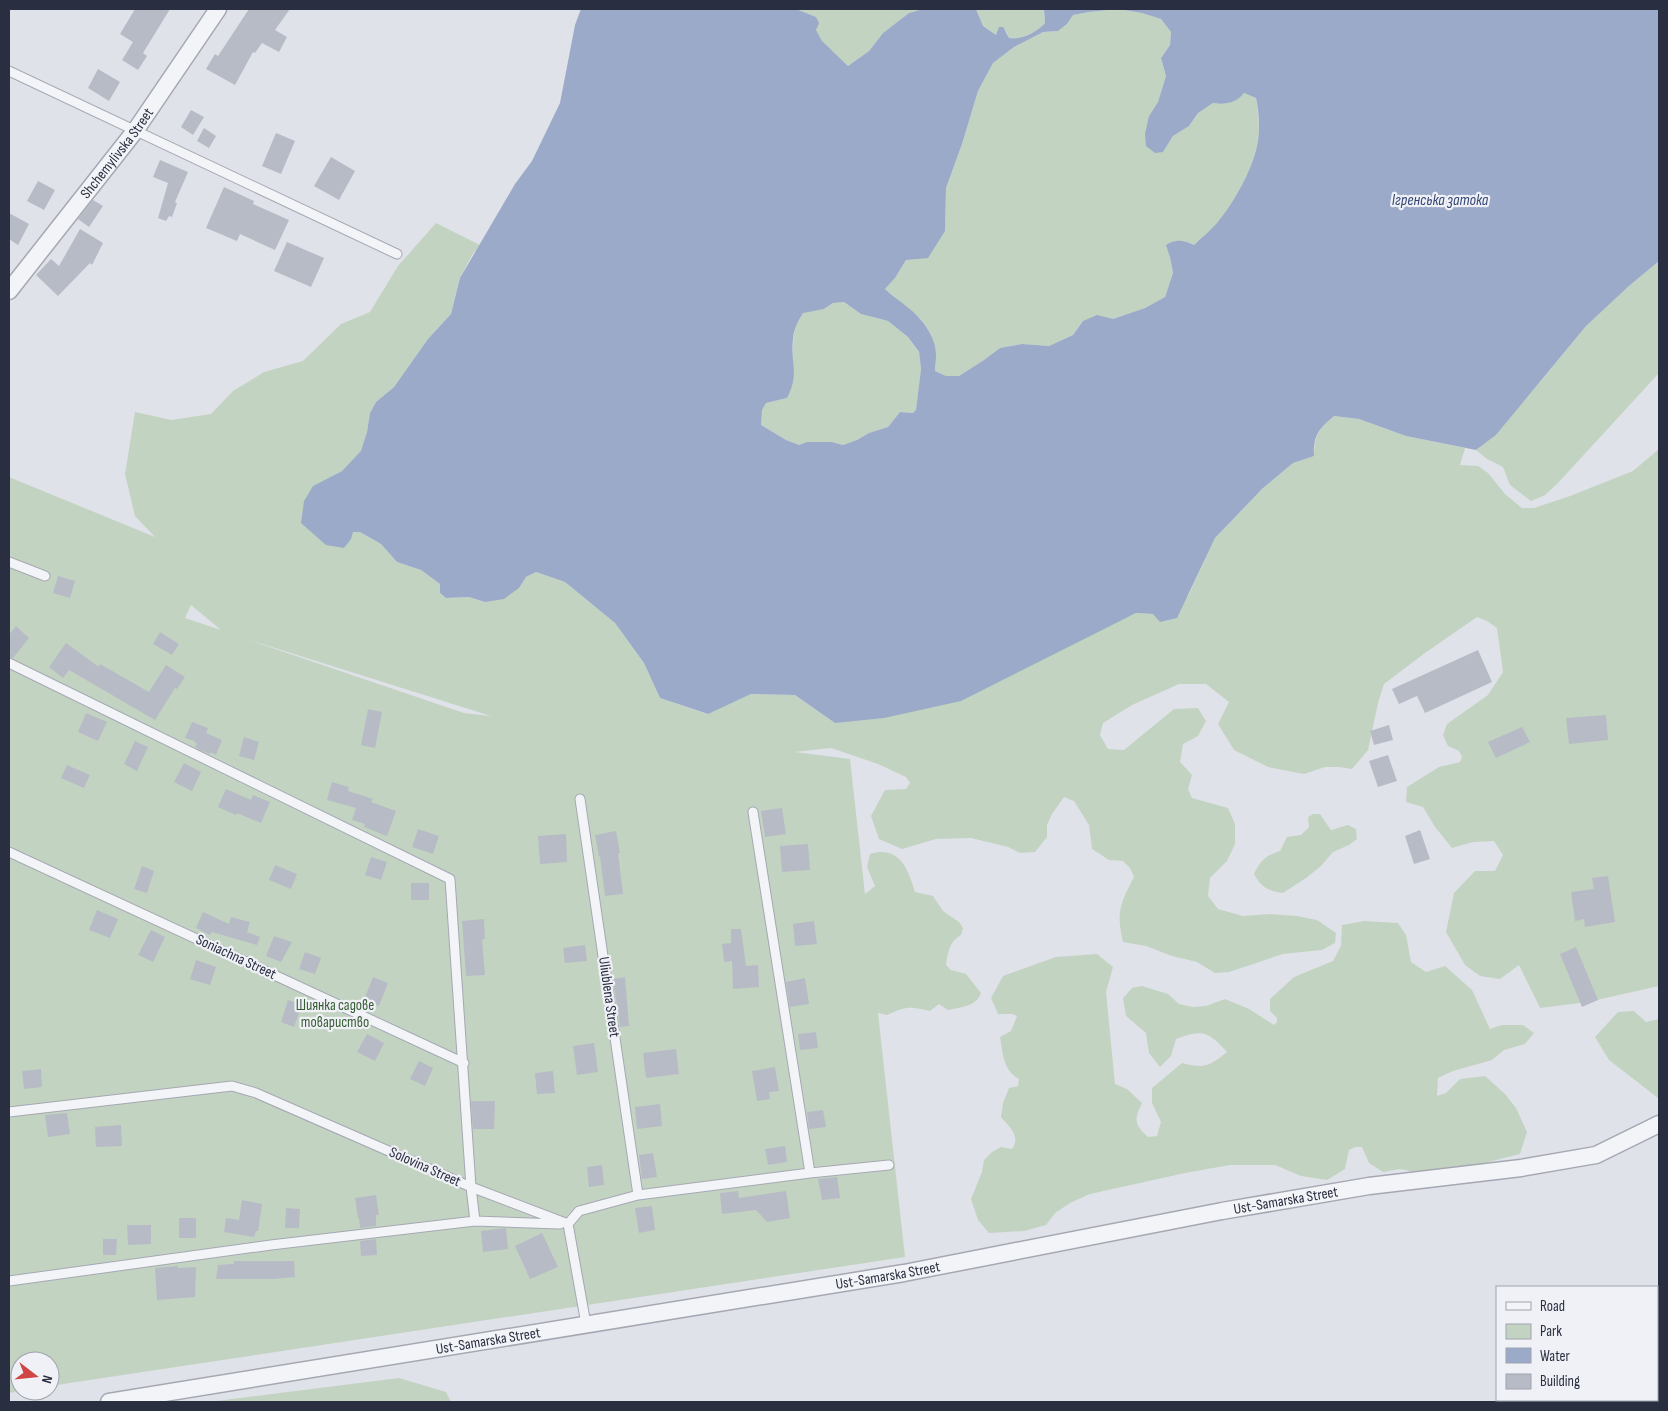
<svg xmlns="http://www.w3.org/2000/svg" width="1668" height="1411" font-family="'Sofia Sans Condensed',sans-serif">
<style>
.green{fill:#c3d3c1;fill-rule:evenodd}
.water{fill:#9baac9;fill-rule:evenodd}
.building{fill:#b7bbc6}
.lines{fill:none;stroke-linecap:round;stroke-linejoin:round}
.service-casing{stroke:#a5a8b3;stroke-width:11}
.minor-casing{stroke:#a5a8b3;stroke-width:19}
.service{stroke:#f3f4f7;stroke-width:9}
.minor{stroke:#f3f4f7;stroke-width:16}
.labels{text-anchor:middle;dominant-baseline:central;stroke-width:4.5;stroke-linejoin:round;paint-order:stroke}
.street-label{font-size:15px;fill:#292e40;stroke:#f0f1f6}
.park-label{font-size:15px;fill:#375c36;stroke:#f0f1f6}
.water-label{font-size:16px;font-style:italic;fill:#334674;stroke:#f0f1f6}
</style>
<rect width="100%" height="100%" fill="#e0e2e9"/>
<path class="green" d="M796,9h127l-14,4 -26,20 -14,18 -21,15 -27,-25 -5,-11v-13z
M976,9h68l1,14c-8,9 -23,17 -36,15l-3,-7 -10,4 -13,-9z
M1118,9l24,4 19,6 10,13 -1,13 -9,13 5,18 -8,26 -9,14 14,36 10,-16 16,-10 9,-13 15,-10c12,2 24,-1 31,-10l12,5c2,15 4,28 2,43 -4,26 -24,62 -41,83 -7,7 -16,14 -23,21l-10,-4 -14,16 3,16 -8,24 -20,11 -32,11 -30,2 -10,14 -24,11 -27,-2 -22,4 -16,12 -25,16h-13l-11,-5c4,-49 -20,-54 -50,-82l10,-11 11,-18 39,-29 1,-43 16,-44 16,-53 15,-28 21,-16 29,-15 15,-1 9,-7 6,-9 16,-3z
M436,223l44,22 -8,10 -12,23 -9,36 -23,25 -34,48 -18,15 -6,11 -3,19 -5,19 -20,20 -29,15 38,50 2,-4h7l21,12 16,18 24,8 19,14v9l6,5 23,-1 16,5 34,-14 7,-11 10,-5 29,10 50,41 29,40 16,35 47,16 44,-20 44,1 40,28 222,-72 79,-38 17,1 35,-18 27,-58 47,-49 31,-26 21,-7c0,-21 5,-27 20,-40l25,3 47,17 59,12 -5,17 18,1 10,7 17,21 17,14h12l36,-12 63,-25 26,-22v537l-71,16 -48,6 -21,-43 -19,14 -20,-3 -15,-11 -19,-33 8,-39 21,-22h20l8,-16 -9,-14 -21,1 -21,6 -17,-21 -12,-20 -17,-5 1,-15 32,-20 21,-5 2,-5 -3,-6 -11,-5 -5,-11 4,-11 41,-29 15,-23 -6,-44 -10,-7 -10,-4 -52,36 -41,31 -6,19 -10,47 -16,19 -13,-2h-14l-21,7 -36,-7 -34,-17 -16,-26 11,-22 -23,-18h-27l-47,21 -29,18 -3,12 8,14 16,1 50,-41 24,-1 8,13 -8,15 -15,8 -3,18 12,13 -4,14 4,9 36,10 7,16v20l-8,17 -17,17 -2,18 10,13 25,7 27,-2 27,2 20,4 19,13 -1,10 -13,7 -39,4 -54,18 -14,1 -18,-11 -25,-6 -26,-10 -23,-4c-7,-30 -3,-38 11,-65l-4,-9 -7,-7 -14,-1 -17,-11 -3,-24 -15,-24 -10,-4 -12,17 -5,11v12l-12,15 -15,1 -12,-6 -37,-9 -35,1 -34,10 -23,-10 -8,-23 14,-26 21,-1 4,-6 -4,-6 -28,-13 -47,-16 -36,4 55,7 15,135 10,-8 -8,-19 3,-13c29,-9 38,14 45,38l18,4 10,15 16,11 4,6 -2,7c-12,7 -13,17 -15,30l5,5 15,4 15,19c-5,14 -20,14 -33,17l-9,-6 -9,7c-21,-5 -24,-5 -43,4l-9,-2 27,244 -855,129v-25h-30v30l-11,2v-916l146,60 -20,-21 -10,-42 10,-62 36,8 40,-6 22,-23 31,-19 39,-11 38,-37 29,-12 28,-46zM191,605l30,25 -36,-12zM246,639l245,77 -27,-3z
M1659,261v112l-101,110 -13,12 -14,6 -21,-16 -7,-18 -16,-8 -11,-9 20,-15 90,-109 43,-40z
M844,302l17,12 27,7 20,16 11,16 2,16 -5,42 -3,2 -13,-1 -12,15 -19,6 -12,7 -14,5 -11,-3 -33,3 -13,-5 -25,-15 1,-15 4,-7 21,-5c2,-13 4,-26 5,-40 2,-21 0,-26 11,-46l21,-3 9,-6z
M1313,814h7l11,16 17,-5 8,4 1,10 -8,6 -16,7 -12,14 -15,12 -23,15c-15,-2 -22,-6 -29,-19 7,-14 11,-18 26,-23l7,-14 14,-2 8,-8 -1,-10z
M1364,921l34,2 8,12 5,27 15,10 19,-6 27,24 18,39 12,-4h21l11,8 -9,11 -21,6 -12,10 -39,11 -15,7 -1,18 9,-3 14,-14 25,-3 20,18 11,14 11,24 -7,22 -48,12 -46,8 -26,-5 -17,3 -14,-9 -7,-16h-7l-6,3 -4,19 -18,11 -26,-4 -26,-11h-45l-45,8 -95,21 -20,9 -15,10 -9,12 -22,6 -35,2 -11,-13 -7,-21 11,-27 2,-12 8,-8 9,-5 11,2c9,-13 -2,-21 -11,-32l2,-14 6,-15 9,-2 1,-7c-16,-9 -16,-25 -19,-42l11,-6 6,-15 -4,-2h-15l-7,-16 12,-22 53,-19 41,-3 16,13 -7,25 9,92 12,5 15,14c-8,17 -8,21 6,34l9,-1 4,-14 -9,-19v-15l30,-25c22,6 28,3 45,-11 -19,-21 -25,-23 -51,-13l-5,17 -11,11 -11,-14 -3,-20 -20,-17 -3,-18 9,-10 10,-2 26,8 11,10 14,3 13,-1 19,-7 24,10 25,16 3,-3v-4l-7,-7v-12l24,-22 39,-16 8,-15 1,-21z
M1634,1011l12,11 13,-3 -1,79 -49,-38 -14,-23 23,-25z
M399,1378l47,14 5,10h-243z"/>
<path class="water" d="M581,9h215l20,8 3,6 -3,7 6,11 26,25 21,-15 14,-18 26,-20 14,-4h53l7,17 13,9 3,-8h4l6,11c13,2 28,-6 36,-15l-1,-14h615v252l-30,25 -43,40 -90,109 -20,15 -70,-14 -47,-17 -25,-3c-15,13 -21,19 -20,40l-21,7 -31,26 -47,49 -38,80 -17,4 -7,-8 -17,-1 -175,88 -77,17 -49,5 -40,-28 -44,-1 -43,20 -48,-16 -16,-35 -29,-40 -50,-41 -29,-10 -10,5 -7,11 -15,11 -19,3 -16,-5 -23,1 -6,-5v-9l-19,-14 -24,-8 -16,-18 -21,-12h-7l-2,7 -7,9 -18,-3 -25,-22 3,-22 9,-15 29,-15 19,-20 6,-19 3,-19 6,-11 18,-15 34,-48 23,-25 9,-36 55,-94 17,-23 28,-58 15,-78zM1118,9l24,4 19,6 10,13 -1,13 -9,13 5,18 -8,26 -9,14 -4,18 1,12 9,7 8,-1 10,-16 16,-10 9,-13 15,-10c13,2 23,0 31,-10l12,5c3,15 4,28 2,43 -4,26 -24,62 -41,82 -7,8 -16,15 -23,22 -11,-5 -18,-6 -28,0l4,12 3,16 -8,24 -20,11 -32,11 -16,-4 -14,6 -10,14 -24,11 -27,-2 -22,4 -16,12 -25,16h-13l-11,-5c0,-5 1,-11 1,-16 0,-19 -15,-38 -30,-49 -7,-6 -14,-10 -21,-17l10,-11 11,-18 22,-2 17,-27 1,-43 16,-44 16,-53 15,-28 21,-16 29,-15 15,-1 9,-7 6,-9 16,-3zM844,302l17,12 27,7 20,16 11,15 2,17 -5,41 -3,3 -13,-1 -12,15 -19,6 -12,7 -14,5 -11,-3h-25l-8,3 -13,-5 -25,-15 1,-15 4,-7 21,-5c13,-25 3,-34 6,-59 1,-10 5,-18 10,-26l21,-4 9,-6z"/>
<path class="building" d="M135,9h35l-27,44 4,3 -9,14 -16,-10 11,-18 -13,-8z
M249,9h41l-15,21 12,7 -8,15 -17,-9 -7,10 -2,-1 -18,33 -29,-16 9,-15 3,2z
M98,69l22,13 -11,19 -21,-13z
M191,110l13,7 -11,18 -12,-8z
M204,128l12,8 -7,12 -12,-7z
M276,133l19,8 -14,33 -19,-8z
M331,157l24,14 -16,29 -25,-14z
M160,160l28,12 -13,30 2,1 -5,14 -3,-1 -3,5 -8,-3 10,-35 -15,-6z
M38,181l17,9 -11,20 -17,-9z
M224,187l30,14 -1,3 36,16 -14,30 -35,-16 -3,7 -31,-13z
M93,200l10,6 -14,21 -11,-8z
M9,213l20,11 -11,21 -9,-6z
M80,229l23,14 -11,22 -2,-2 -32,33 -22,-21 15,-16 8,7z
M287,242l37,16 -13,29 -37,-16z
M58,576l17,5 -5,17 -17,-5z
M16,626l13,12 -16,20 -4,-1v-22z
M160,632l19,12 -7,11 -19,-11z
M66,643l33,24 1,-3 49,28 17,-27 19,12 -8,12 -2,-1 -20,32 -86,-50 -6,8 -14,-11z
M1478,650l14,32 -67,31 -8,-17 -18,8 -7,-15z
M368,709l14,3 -7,36 -14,-3z
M86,713l21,9 -9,19 -20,-9z
M1606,715l2,25 -39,4 -3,-26z
M192,722l16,6 -2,5 16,7 -6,15 -5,-3 -1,2 -10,-4 -5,-3 2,-3 -3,-3 -9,-3z
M1389,725l4,15 -19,5 -4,-14z
M1522,727l8,15 -34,16 -8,-16z
M244,737l15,5 -5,18 -15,-4z
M135,741l13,6 -11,24 -13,-7z
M1388,755l9,26 -19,6 -9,-26z
M184,763l17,9 -9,19 -18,-9z
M67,765l23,10 -6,13 -23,-10z
M332,782l17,5 -1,4 25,8 -2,3 25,9 -9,25 -23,-9 1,-3 -13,-4 4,-12 -29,-8z
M226,789l25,11 2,-5 17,7 -9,21 -24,-10 -1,2 -18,-8z
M782,808l4,26 -21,3 -4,-26z
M418,829l21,7 -6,18 -21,-7z
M1420,830l10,29 -16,5 -9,-28z
M616,831l4,22h-2l5,41 -18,2 -5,-40 -1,1 -4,-22z
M566,834l1,28 -27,2 -2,-28z
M808,844l2,26 -28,2 -2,-26z
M371,857l16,5 -6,18 -16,-5z
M275,865l22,9 -6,15 -22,-9z
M142,866l12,5 -7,22 -13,-4z
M1608,876l7,46 -30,5 -1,-8 -9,2 -4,-29 23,-3 -2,-11z
M411,883h18v17h-18z
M97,910l21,9 -8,19 -21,-8z
M203,912l26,12 2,-7 19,5 -3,10 13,5 -3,8 -45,-13 -2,3 -14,-7z
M484,919l1,20h-3l3,36 -19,1 -4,-55z
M814,921l3,23 -22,2 -2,-22z
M731,929h10l5,37 12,-1 1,22 -26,2 -1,-28 -8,1 -2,-18 9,-1z
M151,930l14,7 -12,25 -15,-7z
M274,936l18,6 -11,20 -15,-6z
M585,945l2,16 -22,2 -2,-15z
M1576,947l22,53 -16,7 -22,-53z
M305,952l16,6 -6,16 -16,-5z
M196,960l20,7 -6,18 -20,-6z
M373,977l15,6 -9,23 -15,-6z
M625,977l4,49 -9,1 -7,-48z
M805,978l4,26 -19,3 -4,-25z
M288,1000l14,5 -8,22 -13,-5z
M816,1032l2,16 -18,2 -2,-16z
M367,1034l17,9 -9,18 -18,-9z
M594,1043l4,29 -21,3 -4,-29z
M676,1049l3,25 -33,4 -3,-25z
M419,1061l14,7 -8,18 -15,-7z
M775,1067l4,24 -10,1 1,7 -13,2 -5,-30z
M41,1069l1,18 -18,2 -2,-18z
M553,1071l2,22 -18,1 -2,-21z
M471,1101h24l-1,28h-21z
M660,1104l2,22 -25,3 -2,-22z
M823,1110l3,17 -17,2 -2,-17z
M67,1113l3,21 -22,3 -3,-22z
M121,1125l1,21 -26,1 -1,-20z
M785,1146l2,16 -19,3 -3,-16z
M653,1153l4,24 -15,2 -3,-24z
M602,1165l2,20 -15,2 -2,-20z
M837,1177l3,21 -18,2 -4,-21z
M738,1191l1,7 47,-7 4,27 -23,4 -11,-12 -34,4 -2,-21z
M376,1195l3,20h-3v11l-16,2 -1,-10h-1l-3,-20z
M242,1200l20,4 -4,27h-2l-2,6 -30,-5 2,-14 13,2z
M652,1206l3,24 -16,3 -4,-25z
M286,1208l14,1 -1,19h-14z
M179,1218h17v20h-17z
M127,1225h24v19l-23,1z
M506,1228l2,21 -25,3 -2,-21z
M542,1233l16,34 -28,12 -15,-33z
M103,1239h14l-1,16h-13z
M376,1239l1,16 -16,1 -1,-15z
M234,1261h60l1,16 -22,2h-57l2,-14 16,-1z
M178,1266v2l18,-1 -1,30 -38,3 -2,-32z"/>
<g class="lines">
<defs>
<path id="service" d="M9,71l388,183
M9,562l36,14
M9,663l441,216 21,308 97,37
M580,799l58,396
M9,852l455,211
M9,1112l223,-26 24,7 215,94 4,34 -204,24 -262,36
M810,1173l79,-8
M475,1221l85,3
M568,1224l11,-13 59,-16 172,-22 -57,-361
M568,1224l18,100"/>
<g id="minor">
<path id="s1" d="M9,291l126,-160 83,-122"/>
<path id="s2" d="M109,1402l795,-129 318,-62 147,-25 152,-18 75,-13 63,-31"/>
</g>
</defs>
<use href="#service" class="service-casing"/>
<use href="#minor" class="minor-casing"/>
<use href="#service" class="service"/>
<use href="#minor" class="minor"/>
</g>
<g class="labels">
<g class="street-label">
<text stroke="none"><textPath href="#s1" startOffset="175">Shchemylivska Street</textPath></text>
<text transform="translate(236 957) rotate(25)">Soniachna Street</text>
<text transform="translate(609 997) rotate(82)">Uliublena Street</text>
<text transform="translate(425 1167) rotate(24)">Solovina Street</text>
<text stroke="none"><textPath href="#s2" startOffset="1194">Ust-Samarska Street</textPath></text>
<text stroke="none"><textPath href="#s2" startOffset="789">Ust-Samarska Street</textPath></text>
<text stroke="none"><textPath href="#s2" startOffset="384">Ust-Samarska Street</textPath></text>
</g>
<g class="park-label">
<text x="335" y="1005">Шиянка садове<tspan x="335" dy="17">товариство</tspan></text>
</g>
<g class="water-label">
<text x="1440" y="200">Ігренська затока</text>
</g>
</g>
<rect width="1668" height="1411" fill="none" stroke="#292e40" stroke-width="20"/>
<rect x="1496" y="1286" width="162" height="115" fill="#f0f1f6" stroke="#a0a3ad"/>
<rect x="1506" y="1302" width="25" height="8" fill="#f3f4f7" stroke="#a0a3ad"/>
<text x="1540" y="1311" font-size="15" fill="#292e40">Road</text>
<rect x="1506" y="1324" width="25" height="15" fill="#c3d3c1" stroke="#a0a3ad"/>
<text x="1540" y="1336" font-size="15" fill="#292e40">Park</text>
<rect x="1506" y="1348" width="25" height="15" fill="#9baac9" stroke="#a0a3ad"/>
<text x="1540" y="1361" font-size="15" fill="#292e40">Water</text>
<rect x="1506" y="1374" width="25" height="15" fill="#b7bbc6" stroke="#a0a3ad"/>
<text x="1540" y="1386" font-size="15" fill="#292e40">Building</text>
<g transform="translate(35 1376) rotate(106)"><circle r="24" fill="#f0f1f6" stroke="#a0a3ad"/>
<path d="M0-4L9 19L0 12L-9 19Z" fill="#ce4645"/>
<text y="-8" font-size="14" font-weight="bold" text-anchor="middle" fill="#292e40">N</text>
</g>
</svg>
